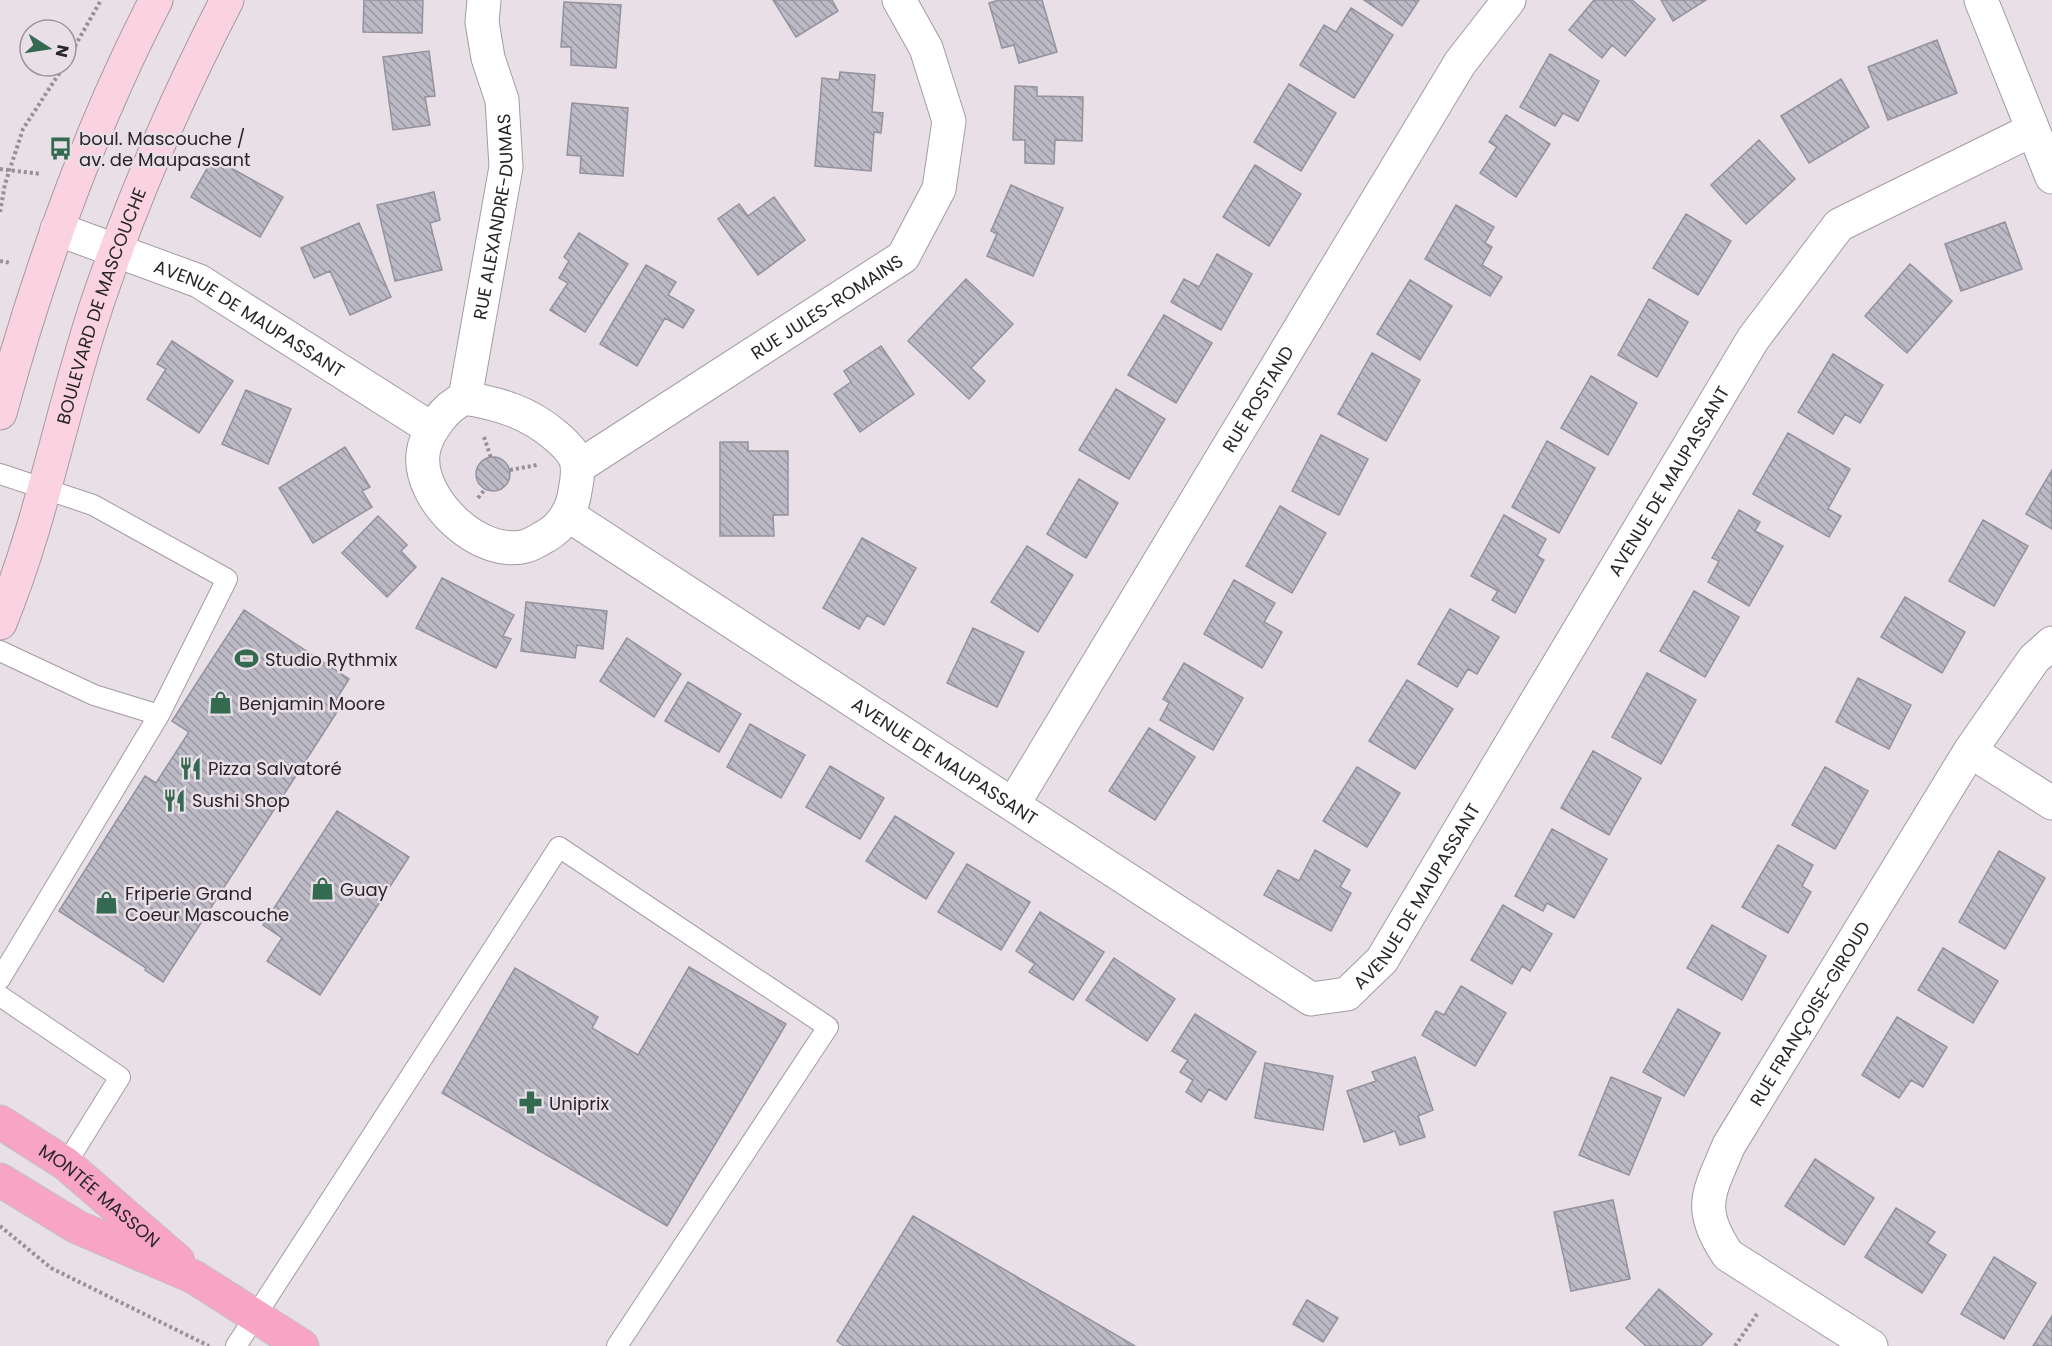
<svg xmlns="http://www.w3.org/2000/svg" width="2052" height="1346" font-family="Poppins,sans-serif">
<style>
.building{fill:url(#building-back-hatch);stroke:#94929d;stroke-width:1.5}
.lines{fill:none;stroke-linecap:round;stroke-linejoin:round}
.lane-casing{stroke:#a49ba3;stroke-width:22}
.street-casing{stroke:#a49ba3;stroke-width:35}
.secondary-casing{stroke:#a49ba3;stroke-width:35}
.primary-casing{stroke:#c3c2c3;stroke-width:35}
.path{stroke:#979096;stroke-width:4;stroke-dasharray:3 3;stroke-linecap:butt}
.lane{stroke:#fff;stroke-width:20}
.street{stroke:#fff;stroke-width:33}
.secondary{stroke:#fbd2e0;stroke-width:33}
.primary{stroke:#f7a5c2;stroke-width:33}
.labels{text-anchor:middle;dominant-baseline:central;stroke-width:5;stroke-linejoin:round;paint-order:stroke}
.poi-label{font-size:18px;fill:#292629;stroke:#e8dfe7;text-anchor:start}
.street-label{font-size:18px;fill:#292629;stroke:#e8dfe7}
</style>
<defs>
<pattern id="building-back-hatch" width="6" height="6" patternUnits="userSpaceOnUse" patternTransform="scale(1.5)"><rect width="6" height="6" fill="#bcbac5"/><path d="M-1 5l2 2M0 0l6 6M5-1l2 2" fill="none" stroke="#9997a0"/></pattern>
</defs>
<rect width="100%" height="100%" fill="#e8dfe7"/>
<path class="building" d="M364,0h59l-1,33 -59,-1z
M773,0h59l6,11 -42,26z
M999,0h43l15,52 -38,11 -5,-18 -12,3 -13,-45z
M1364,0h55l-17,26z
M1594,0h38l23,19 -30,37 -13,-11 -10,13 -33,-28z
M1661,0h45l-33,21z
M564,2l57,3 -5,63 -45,-3v-18h-10z
M1351,8l42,27 -39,63 -54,-33 24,-40 12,7z
M1937,40l20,53 -69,27 -20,-53z
M429,51l6,45 -10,1 5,28 -37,5 -10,-73z
M1550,54l49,27 -21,40 -15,-8 -8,13 -35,-19z
M840,72l35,3 -3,37 11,1 -2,20 -7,-1 -3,39 -56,-5 7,-88 17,2z
M1841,79l28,48 -60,36 -28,-47z
M1289,84l47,29 -35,58 -47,-29z
M1015,86l22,1v9l46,1 -1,44 -27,-1 -1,24 -29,-1v-23h-12z
M572,103l56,5 -5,68 -43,-3 1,-17 -14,-1z
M1506,115l44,29 -34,53 -36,-24 17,-26 -8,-5z
M1759,140l36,39 -49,45 -35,-39z
M213,158l70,39 -23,40 -69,-40z
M1255,165l46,29 -32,52 -46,-29z
M1011,185l52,23 -30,68 -46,-20 10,-22 -6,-3z
M434,192l6,28 -10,3 12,47 -47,11 -18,-76z
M774,197l31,43 -47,35 -40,-56 21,-15 9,12z
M1456,205l38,22 -9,16 7,4 -10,18 20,12 -12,19 -65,-37z
M1686,214l45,27 -33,54 -45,-27z
M2005,222l17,47 -61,22 -16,-47z
M359,223l32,74 -41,18 -20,-44 -16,7 -13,-30z
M579,233l49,31 -43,68 -35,-22 18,-27 -9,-5 10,-17 -5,-4z
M1217,254l35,20 -31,56 -50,-28 13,-23 15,8z
M1910,264l42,37 -45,52 -42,-37z
M646,265l30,17 -8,13 26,15 -11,18 -18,-10 -28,48 -37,-22z
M966,279l47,45 -42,44 14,13 -16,18 -61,-58z
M1410,280l42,26 -32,54 -43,-26z
M1649,299l39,23 -31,55 -39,-22z
M1164,315l48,28 -36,60 -48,-28z
M172,341l61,40 -34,52 -52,-34 19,-30 -9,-5z
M881,346l33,48 -54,38 -26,-38 17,-12 -7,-11z
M1372,353l48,27 -34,61 -48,-27z
M1833,354l50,31 -23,38 -15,-9 -12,20 -35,-22z
M1591,376l46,27 -29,52 -47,-27z
M1116,389l49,30 -36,60 -50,-29z
M246,390l45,19 -23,55 -46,-20z
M1788,433l62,36 -22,40 13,7 -12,21 -76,-43z
M1321,435l47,24 -29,56 -47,-24z
M1547,441l48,27 -36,65 -47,-26z
M720,442h28v9h40v64h-15l1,21h-54z
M345,447l25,40 -8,4 10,16 -59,36 -34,-55z
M476 474a17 17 0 1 1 34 0a17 17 0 1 1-34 0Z
M2052,470v59l-26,-15z
M1079,479l39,24 -32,55 -39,-24z
M1280,506l46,27 -34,60 -46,-27z
M1739,510l21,12 -5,9 28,15 -34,60 -41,-24 11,-21 -7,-3z
M1504,515l42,24 -9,17 7,4 -29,53 -23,-13 6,-9 -27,-15z
M378,516l29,29 -6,6 15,16 -29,30 -45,-44z
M1983,520l45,26 -34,60 -45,-25z
M862,538l54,30 -32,57 -17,-10 -8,14 -36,-21z
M1027,546l46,29 -35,57 -47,-30z
M442,578l72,37 -11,21 8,3 -15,29 -80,-40z
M1234,580l41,23 -11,19 18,10 -20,36 -58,-34z
M1694,591l45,26 -34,60 -45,-26z
M1905,597l60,35 -23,41 -61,-36z
M526,602l81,9 -4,38 -26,-4 -2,13 -54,-7z
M1450,609l49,28 -22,37 -9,-5 -11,18 -39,-23z
M244,610l105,69 -18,29 6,4 -174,270 -18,-12 1,-2 -87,-57 86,-135 11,7 33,-51 -17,-11z
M973,628l51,24 -27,55 -50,-24z
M627,638l54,36 -27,43 -54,-36z
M1184,663l59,35 -30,52 -53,-30 9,-17 -6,-4z
M1647,673l49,27 -35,64 -49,-27z
M1858,678l53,27 -22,44 -53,-27z
M1407,680l46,29 -38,60 -46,-28z
M688,682l53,32 -22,38 -54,-31z
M750,724l55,31 -24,43 -54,-31z
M1149,728l46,29 -40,63 -46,-29z
M1593,751l48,27 -32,57 -48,-27z
M830,766l54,32 -24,41 -54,-32z
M1357,767l43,26 -33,54 -44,-26z
M1825,767l43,24 -33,58 -43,-24z
M337,811l72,46 -89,138 -53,-34 15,-23 -19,-13z
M895,816l59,37 -28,46 -60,-38z
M1552,829l55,30 -33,59 -27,-15 -4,8 -28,-15z
M1778,845l35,20 -11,21 9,6 -23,41 -46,-26z
M1315,850l35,20 -10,17 11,6 -20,38 -67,-36 14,-25 21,11z
M1999,851l46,27 -40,71 -46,-27z
M967,864l63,38 -29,48 -63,-38z
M1503,905l49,29 -22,37 -8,-5 -10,18 -41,-24z
M1040,912l64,40 -31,48 -44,-28 6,-8 -19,-13z
M1712,925l54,31 -24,44 -55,-32z
M1943,948l55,33 -25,42 -55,-33z
M1114,958l61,41 -28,42 -61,-41z
M689,967l97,57 -119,202 -225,-133 73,-125 83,49 -6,11 46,27z
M1461,986l45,27 -31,53 -53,-31 14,-24 8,4z
M1678,1009l42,24 -36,63 -41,-24z
M1195,1014l61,38 -30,48 -17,-11 -8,13 -15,-10 7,-12 -13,-8 8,-12 -16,-9z
M1897,1017l50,30 -24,40 -12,-7 -12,18 -37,-23z
M1415,1057l18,53 -15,6 7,21 -25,8 -5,-14 -31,11 -17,-51 29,-10 -4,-9z
M1265,1063l68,13 -10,54 -68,-12z
M1611,1077l50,21 -32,77 -50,-20z
M1815,1159l59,39 -30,47 -59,-39z
M1613,1200l17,79 -59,12 -17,-79z
M1896,1208l39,24 -8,11 19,12 -24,38 -57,-36z
M913,1216l222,130h-291l-7,-5z
M1994,1257l42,26 -32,56 -43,-25z
M1659,1289l53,45 -11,12h-55l-20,-18z
M1307,1300l31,18 -15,24 -30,-18z
M2052,1316v30h-19z"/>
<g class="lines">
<defs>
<path id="lane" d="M0,474l93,31 134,74 -68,136 -159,264
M0,651l94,44 65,20
M0,996l120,81 -54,87
M236,1346l323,-499 269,180 -211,319"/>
<g id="street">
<path d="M1981,0l71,177"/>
<path id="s1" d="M57,229l142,52 233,148"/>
<path d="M465,398c35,6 63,14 91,38 7,6 17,15 20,24 3,10 1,21 -1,31 -2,18 -13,36 -29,45 -6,3 -13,8 -20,10 -46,13 -108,-46 -103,-92 1,-11 8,-24 15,-33 7,-10 16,-18 27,-23z"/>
<path id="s2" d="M465,398l41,-231 -4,-67 -14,-42 -6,-36 2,-22"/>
<path id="s3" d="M578,467l325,-210 36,-68 10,-68 -23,-73 -27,-48"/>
<path id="s4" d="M568,515l743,484 36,-5 35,-34 371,-621 86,-114 193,-95"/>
<path d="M1970,751l82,52"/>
<path id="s5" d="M1014,803l446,-740 49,-63"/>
<path id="s6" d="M1871,1346l-143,-91c-32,-47 -19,-62 1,-110l241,-394 64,-92 18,-16"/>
</g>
<g id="secondary">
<path d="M0,413c39,-143 88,-281 156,-413"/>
<path id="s7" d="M0,623c44,-107 63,-222 101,-331 35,-101 77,-197 126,-292"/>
</g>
<g id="primary">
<path id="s8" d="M0,1122l66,42 112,97"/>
<path d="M0,1180l77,47 117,50 108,69"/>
</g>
</defs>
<use href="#lane" class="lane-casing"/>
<use href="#street" class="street-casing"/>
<use href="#secondary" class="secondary-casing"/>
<use href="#primary" class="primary-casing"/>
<path class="path" d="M66,62l35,-62
M0,169l41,5
M0,212l5,-28 18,-55 41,-63
M0,261l11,2
M484,437l7,21
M510,470l27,-5
M478,498l7,-9
M0,1226l51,42 158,78
M1735,1346l22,-32"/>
<use href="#lane" class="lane"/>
<use href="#street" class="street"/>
<use href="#secondary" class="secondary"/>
<use href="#primary" class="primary"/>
</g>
<defs>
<symbol id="bus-bare" viewBox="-9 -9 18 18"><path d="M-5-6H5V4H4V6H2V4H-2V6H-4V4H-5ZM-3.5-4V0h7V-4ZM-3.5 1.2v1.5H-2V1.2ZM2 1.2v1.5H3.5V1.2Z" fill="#346a50" stroke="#e8dfe7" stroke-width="2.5" paint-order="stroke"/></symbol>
<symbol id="stadium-bare" viewBox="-9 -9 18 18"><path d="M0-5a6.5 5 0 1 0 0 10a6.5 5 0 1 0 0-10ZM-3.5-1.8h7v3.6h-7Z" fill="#346a50" stroke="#e8dfe7" stroke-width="2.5" paint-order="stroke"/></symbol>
<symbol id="shop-bare" viewBox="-9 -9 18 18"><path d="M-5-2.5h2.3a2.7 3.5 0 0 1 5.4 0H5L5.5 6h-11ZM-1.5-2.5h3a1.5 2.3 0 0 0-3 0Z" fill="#346a50" stroke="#e8dfe7" stroke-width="2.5" paint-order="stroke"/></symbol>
<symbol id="restaurant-bare" viewBox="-9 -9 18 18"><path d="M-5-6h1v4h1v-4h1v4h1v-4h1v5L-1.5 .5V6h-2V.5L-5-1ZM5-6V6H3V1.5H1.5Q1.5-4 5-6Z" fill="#346a50" stroke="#e8dfe7" stroke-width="2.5" paint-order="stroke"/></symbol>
<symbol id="pharmacy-bare" viewBox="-9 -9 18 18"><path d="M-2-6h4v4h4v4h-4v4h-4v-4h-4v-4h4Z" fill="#346a50" stroke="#e8dfe7" stroke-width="2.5" paint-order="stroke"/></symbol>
</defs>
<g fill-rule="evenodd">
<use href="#bus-bare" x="44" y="132" width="33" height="33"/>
<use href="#stadium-bare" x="230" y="642" width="33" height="33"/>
<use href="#shop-bare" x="204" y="686" width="33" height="33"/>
<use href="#restaurant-bare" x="174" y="752" width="33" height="33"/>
<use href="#restaurant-bare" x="158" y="784" width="33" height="33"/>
<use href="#shop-bare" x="306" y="872" width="33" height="33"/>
<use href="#shop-bare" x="90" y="886" width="33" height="33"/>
<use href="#pharmacy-bare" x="514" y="1086" width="33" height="33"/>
</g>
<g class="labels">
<g class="poi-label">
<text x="79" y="138">boul. Mascouche /<tspan x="79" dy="21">av. de Maupassant</tspan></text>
<text x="265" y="659">Studio Rythmix</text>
<text x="239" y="703">Benjamin Moore</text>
<text x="208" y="768">Pizza Salvatoré</text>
<text x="192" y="800">Sushi Shop</text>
<text x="340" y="889">Guay</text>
<text x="125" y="893">Friperie Grand<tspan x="125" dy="21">Coeur Mascouche</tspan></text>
<text x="549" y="1103">Uniprix</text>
</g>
<g class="street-label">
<text stroke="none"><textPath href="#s2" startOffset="184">RUE ALEXANDRE-DUMAS</textPath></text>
<text stroke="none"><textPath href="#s3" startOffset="296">RUE JULES-ROMAINS</textPath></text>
<text stroke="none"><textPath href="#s7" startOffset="333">BOULEVARD DE MASCOUCHE</textPath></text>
<text stroke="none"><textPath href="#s1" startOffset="213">AVENUE DE MAUPASSANT</textPath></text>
<text stroke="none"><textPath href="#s5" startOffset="472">RUE ROSTAND</textPath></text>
<text stroke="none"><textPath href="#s4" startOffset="1530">AVENUE DE MAUPASSANT</textPath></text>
<text stroke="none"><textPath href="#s4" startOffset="450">AVENUE DE MAUPASSANT</textPath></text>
<text stroke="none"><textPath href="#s4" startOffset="1044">AVENUE DE MAUPASSANT</textPath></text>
<text stroke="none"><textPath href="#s6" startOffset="442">RUE FRANÇOISE-GIROUD</textPath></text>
<text stroke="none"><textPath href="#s8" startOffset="124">MONTÉE MASSON</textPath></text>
</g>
</g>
<g transform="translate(48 48) rotate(102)"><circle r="28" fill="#e8dfe7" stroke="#9c959b" stroke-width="1.5"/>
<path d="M0-4.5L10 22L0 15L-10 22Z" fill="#346a50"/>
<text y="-9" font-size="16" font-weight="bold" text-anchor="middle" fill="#292629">N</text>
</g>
</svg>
